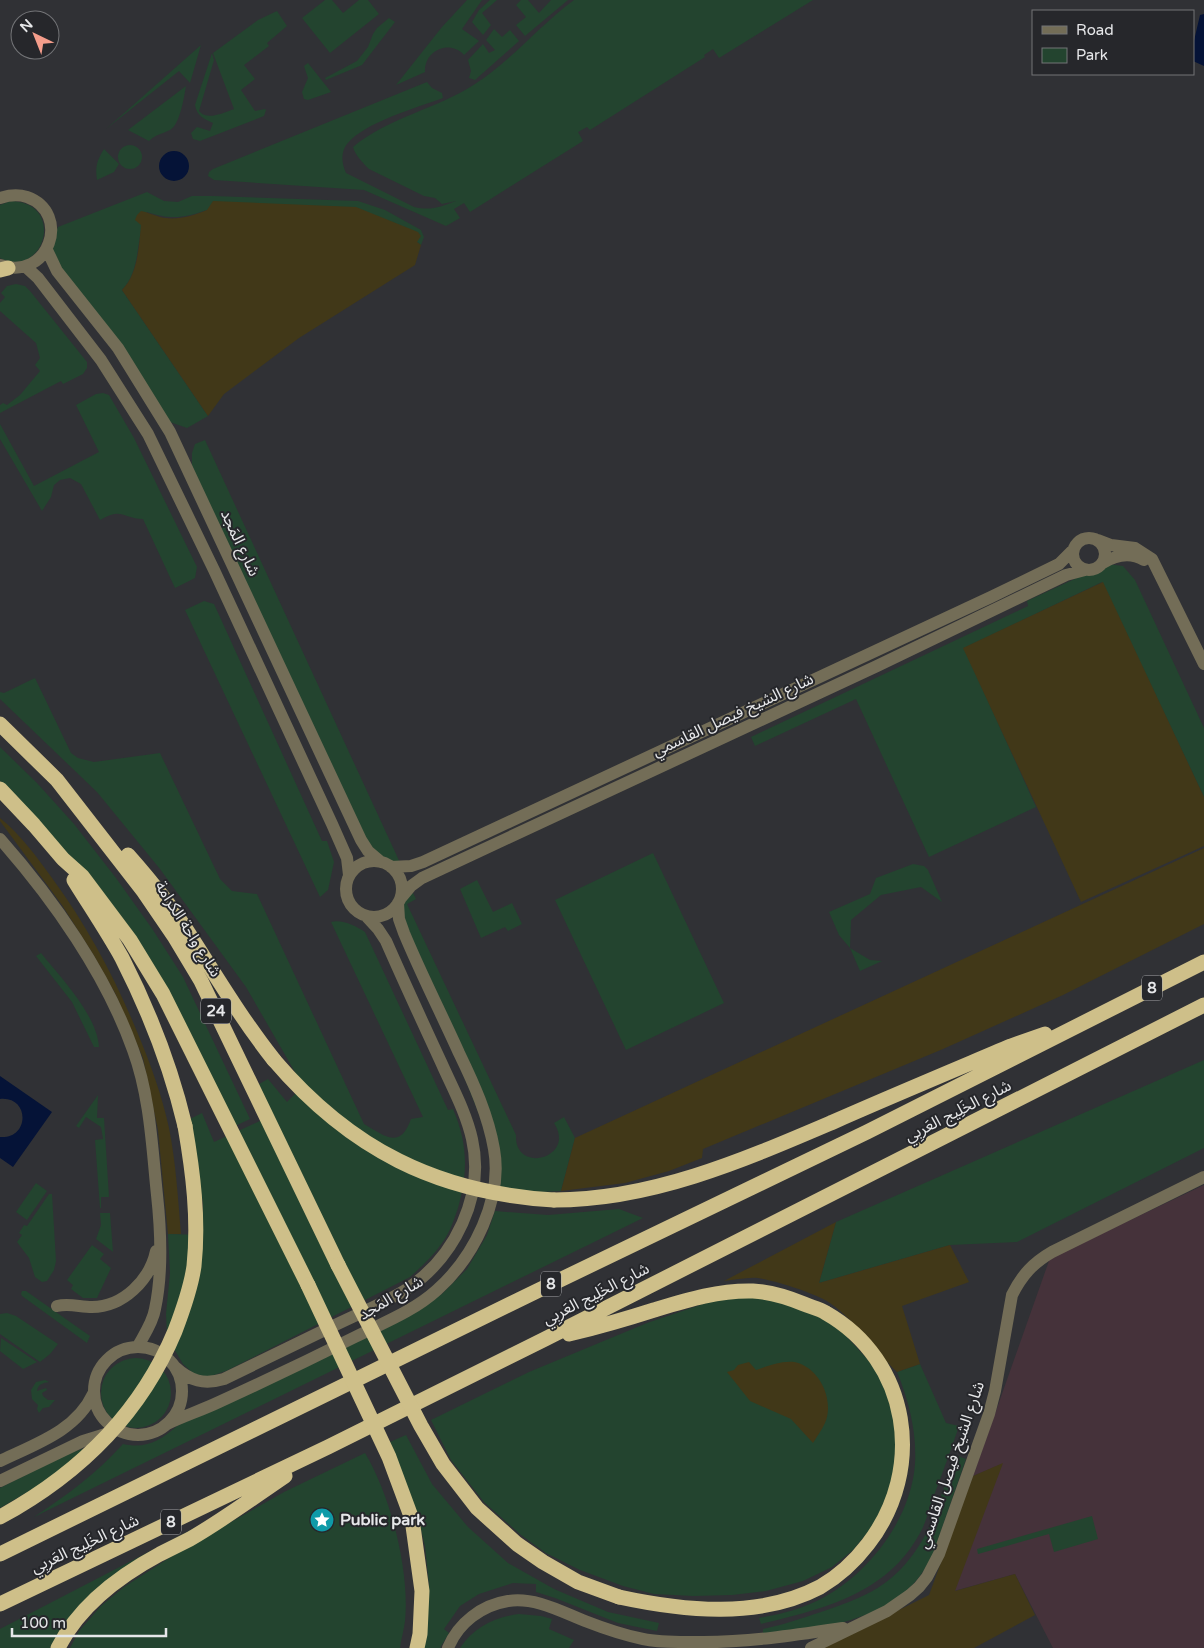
<svg xmlns="http://www.w3.org/2000/svg" width="1204" height="1648" font-family="'Varela Round','Noto Sans Arabic',sans-serif">
<style>
.industrial{fill:#45323a}
.green{fill:#23442f}
.sand{fill:#413818}
.water{fill:#051337}
.lines{fill:none;stroke-linecap:round;stroke-linejoin:round}
.minor{stroke:#736d57;stroke-width:12}
.highway{stroke:#cebf89;stroke-width:15}
.highway-bridge{stroke:#cebf89;stroke-width:15}
.labels{text-anchor:middle;dominant-baseline:central;stroke-width:4;stroke-linejoin:round;paint-order:stroke}
.shield{fill:#26272b;stroke:#acadb0;stroke-width:1}
.shield-label{font-size:15px;font-weight:bold;fill:#e6e7e9}
.street-label{font-size:16px;fill:#e6e7e9;stroke:#26272b}
.poi-label{font-size:16px;font-weight:bold;fill:#e6e7e9;stroke:#26272b;text-anchor:start}
</style>
<rect width="100%" height="100%" fill="#303135"/>
<path class="industrial" d="M1204,1185v463h-151l-38,-74 -61,17 48,-127 -29,12 77,-218z"/>
<path class="green" d="M325,0h7l11,13 16,-13h9l11,14 -49,39 -28,-35z
M467,0h15l-20,29 17,12 -15,14c-15,-16 -40,-4 -39,17l-29,13 46,-58z
M490,0h7l-15,13 9,12 -8,10 -11,-13 7,-12z
M521,0h7l11,13 12,-13h17l-43,36 -9,-11 10,-8 -10,-12z
M574,0h239l-94,58 -6,-9 -9,6 1,2 -115,73 -3,-3 -9,5 5,9 -113,71 -6,-9 -10,6 6,9 -14,8 -82,-36 -150,-10 -6,-4 1,-4 4,-3 214,-87 5,6 10,5 1,5c-27,10 -78,24 -96,46 -7,9 -5,20 -1,29l68,34c17,4 26,0 42,-6l-14,3 -7,-6 -11,-2 -55,-27c-6,-6 -14,-14 -16,-22 36,-30 84,-38 122,-63 37,-24 64,-58 99,-84z
M277,11l10,15 -20,17 2,3 -25,19 11,14 -14,11 14,21 10,-2 1,1 -2,6 -64,25 -7,-2 -2,-6 6,-6 13,4 3,-8c-9,-4 -16,-7 -18,-18l17,-52 2,7 -15,51c8,10 24,2 35,-2l-21,-56 45,-33z
M389,18l6,4 -33,43 -36,15 -1,-2 32,-17 11,-14 5,-13 4,-6z
M494,29l8,8 8,-7 9,11 -44,39 -6,-2 2,-7 -3,-11 15,-16 6,9 6,-3 -9,-10z
M201,45l-11,38 -11,-12 -73,58z
M308,63l23,29 -23,8 -4,-1 -2,-7 6,-14 -4,-12z
M186,86c-2,11 -6,39 -16,44 -8,4 -14,4 -21,11l-21,-11z
M118 157a12 12 0 1 1 24 0a12 12 0 1 1-24 0Z
M104,149l15,15 -5,8 -17,8c-2,-13 0,-20 7,-31z
M147,192l17,9 14,1 14,-6h20l146,5 27,9 36,20 3,7 -3,8 -4,-3 -210,-32c-23,8 -36,10 -60,2 -12,25 -5,57 -25,78l86,126 -21,12 -17,-6 -117,-166 -1,-13 6,-16z
M11,201c56,2 33,79 -11,57v-53z
M16,284l9,2 5,5 57,71v6l-4,6 -20,10 -2,-3 -61,32v-8l3,-2 4,2 13,-10 20,-24 -5,-6 5,-7 -4,-15 -36,-32v-8l5,-6 -4,-4 6,-7z
M103,393l6,2 25,43 63,129 -2,11 -20,10 -32,-69c-22,-1 -20,-12 -43,1l-19,-36 -11,-6 -10,2 -6,5 -3,12 -9,14 -42,-72v-15l34,62 65,-34 -23,-47 20,-11z
M205,440l197,427 -16,3 -8,-6 -186,-396v-15l3,-9z
M1107,564l16,2 12,14 69,148v69l-102,-215 -138,66 72,159 -107,50 -73,-158 -101,47 -4,-9 277,-131 -1,-5z
M204,601l10,3 108,237h5l7,21 -6,28 -8,7 -135,-287z
M35,678l36,75 7,5 16,4 66,-9 60,126 12,12 25,3 107,230c21,12 36,26 47,-5l12,-2 -92,-195c11,-3 25,4 34,10l83,178 5,-1c15,35 15,63 5,99 -4,11 -8,25 -16,35 -9,13 -20,23 -32,34l-184,94 -18,6 -14,-3 -11,-10 -16,-27 -1,-23 4,-41 -2,-39 35,1v-31l-13,-85 12,-6 12,29 59,-27 -14,-31 9,-5 19,23 16,-16 -57,-99 -86,-118 -63,-77 -97,-93v-7l4,1z
M0,747l37,36 37,41 42,54 37,52 30,47 67,142 -17,8 -70,-136 -144,-193 -19,-17z
M653,853l71,150 -98,47 -71,-150z
M913,864l11,2 4,4 14,32 -21,-15 -40,8 -30,25 -1,28 20,12 12,1 -22,10 -10,-23 -11,-13 -10,-23 41,-18 6,-16z
M477,880l16,32 19,-9 10,21 -14,7 -3,-4 -24,11 -21,-49z
M413,893l3,6 -9,5 109,231c-2,40 61,23 38,-12l10,-6 11,21 -14,53 -20,1 -42,-2 1,-23 -95,-239 -3,-28z
M41,953c20,25 56,62 58,94h-5l-22,-45 -36,-46z
M1204,1060v88l-187,94 -67,3 -131,38 17,-61z
M98,1095l-1,23h7l5,79h-8v11h-1l-5,-68 8,-1 -2,-12 -15,-10 -7,11 -3,-2z
M36,1183l11,8 -20,29 -11,-8z
M49,1194h3l4,67 -2,9 -7,11 -5,1 -7,-5 -6,-19 -12,-16 5,-7 -3,-2 5,-8 3,1z
M619,1209l24,9 -609,299c33,-22 62,-43 89,-73 23,5 37,-3 54,-18l227,-108 38,-24 25,-25 20,-34 8,-24 53,4z
M100,1213h10l3,39 -17,-13 5,-14z
M92,1245l12,9 -4,5 11,9 -14,30h-14l-12,-9 2,-4 -6,-5z
M22,1291h4l64,45 -3,7 -65,-47 -1,-2z
M757,1295l68,18 55,60 16,47 -2,61 -11,26 -11,20 -19,23 -21,17 -29,14 -37,10 -34,4 -39,1 -39,-2 -31,-8 -43,-16 -34,-17 -25,-18 -37,-33 -33,-42 -20,-40 98,-48 118,-49 68,-23z
M7,1313l9,3 42,28 -8,10 -10,8 -40,-28v-20z
M1,1338l36,24 -14,7 -23,-18z
M101 1393a35 35 0 1 1 70 0a35 35 0 1 1-70 0Z
M920,1364l26,59 13,3c-8,24 -17,48 -26,72 -4,11 -7,25 -13,35 -33,61 -97,76 -159,91l-2,-6c17,-3 35,-7 51,-14 53,-22 101,-82 105,-140 2,-31 -6,-63 -18,-92z
M45,1380l4,2c-6,1 -11,2 -12,9l9,-3 1,2 -5,3 1,3 5,4h7l-6,7 -6,1 -4,5 -2,-4 1,-4 -6,-6 -1,-9 5,-8z
M406,1435l26,49 36,43 40,36 46,26 54,23 51,11 -2,8 -39,-8 -63,-25 -19,-6v-8l-23,-1 -34,11 -19,12 -16,23 5,4 -9,15h-17l3,-10 3,-53 -4,-39 -8,-33 -27,-71z
M89,1447l-34,29 -55,32v-20l69,-35z
M365,1453c26,43 45,119 40,168 -1,9 -4,18 -5,27h-330l9,-17 22,-25 23,-19 56,-36 104,-59z
M955,1455l11,4c-8,23 -16,46 -24,69 -5,14 -9,30 -18,42 -33,52 -106,58 -161,67v-8c20,-4 39,-11 58,-17 44,-15 73,-26 99,-68 15,-23 25,-62 35,-89z
M241,1504l-24,14 -158,114 -9,16h-50v-19z
M1092,1516l6,23 -44,13 -5,-18 -71,20 -1,-5z
M519,1614l22,2 11,3 -3,10 25,11 -5,8h-109c14,-21 35,-31 59,-34z"/>
<path class="sand" d="M213,201l143,6 62,25 3,4 -4,6 4,3 -6,20 -116,73 -75,56 -16,22 -86,-126c16,-16 17,-44 19,-65l-6,-5 2,-5 4,-4c6,1 12,4 19,6 16,4 32,-1 47,-7z
M1103,582l101,215v49l-123,56 -118,-254z
M0,818c21,17 36,38 52,60 36,49 63,100 86,156 13,31 24,62 31,94 7,35 9,71 12,106h-13l-10,-104 -15,-72 -28,-65 -22,-39 -31,-49 -62,-84z
M1204,848v76l-141,71 -120,54 -240,100 -1,9 -33,13 -44,12 -64,8 14,-53z
M836,1222l-17,61 131,-38 19,37 -67,24 18,58 -23,8c-23,-22 -41,-51 -67,-69 -12,-9 -56,-23 -72,-25 -11,-1 -23,2 -34,3z
M749,1362l7,8c13,-4 31,-12 45,-6 21,9 33,38 24,59 -3,7 -8,13 -12,20l-22,-24 -41,-18 -23,-29 7,-2 4,-5z
M1003,1463l-48,128 60,-17 20,41 -61,33h-151l106,-53 44,-119z"/>
<path class="water" d="M1204,14v52l-11,-5v-16l7,-30z
M159 166a15 15 0 1 1 30 0a15 15 0 1 1-30 0Z
M0,1076l52,36 -39,55 -13,-9v-21c30,2 30,-41 0,-38z"/>
<g class="lines">
<path class="minor" d="M0,198c9,-3 18,-4 27,-1 45,16 22,85 -27,68
M47,250l10,21 61,77 52,84 191,408 7,11 13,11
M26,267l12,11 63,82 47,74 66,136 118,254 15,34 2,17
M1073 554a16 16 0 1 1 32 0a16 16 0 1 1-32 0Z
M1098,540l13,5 24,3 17,11 52,105
M1103,563c13,-8 27,-11 41,-3
M0,839c53,60 106,135 133,211 17,46 19,97 24,145 4,37 6,77 -2,114 -2,13 -11,26 -17,37
M346 889a28 28 0 1 1 56 0a28 28 0 1 1-56 0Z
M391,867l20,-1 12,-4 568,-265 68,-33 14,-14
M401,898l10,-12 11,-8 455,-212 189,-91 19,-5
M57,1306c12,-3 23,1 35,1 31,0 58,-27 64,-56
M94 1391a44 44 0 1 1 88 0a44 44 0 1 1-88 0Z
M175,1367c15,14 29,18 49,12 35,-17 70,-34 105,-51 26,-13 54,-24 78,-39 48,-32 78,-93 65,-150 -6,-27 -20,-52 -31,-77 -19,-41 -37,-80 -55,-121l-8,-12 -12,-13
M167,1424c17,-8 35,-14 52,-22 46,-21 92,-43 136,-65 28,-14 59,-26 82,-47 37,-33 66,-91 57,-141 -6,-34 -20,-65 -35,-96 -18,-40 -38,-79 -55,-120l-5,-14 -1,-16
M0,1461c35,-17 76,-30 93,-67
M0,1481l83,-40 29,-9
M448,1648c10,-25 34,-43 60,-47 27,-4 52,10 77,20 18,7 38,14 58,18 19,4 40,3 60,3 48,0 93,-7 140,-14
M811,1648l76,-37 23,-16 9,-8 8,-10 12,-23 50,-140 6,-23 17,-96c10,-20 21,-32 40,-43l152,-75"/>
<path class="highway" d="M0,270l8,-2
M0,724l57,56 87,112 30,44 27,45 137,284
M0,789l34,36 29,34 19,17 48,64 33,54 145,291
M128,855c23,26 45,53 63,82 27,42 52,84 83,123
M74,880c16,26 33,51 48,78 28,55 49,109 63,168
M554,1200c98,0 190,-40 279,-78 59,-26 119,-51 178,-76l34,-12
M569,1334c29,-7 57,-15 85,-24 33,-10 65,-20 99,-19 18,1 34,6 51,13 7,3 16,5 22,9 84,48 100,156 42,231 -13,17 -29,32 -48,43 -61,32 -136,24 -201,10
M0,1554l537,-263 330,-159 337,-170
M0,1604l328,-157 217,-108 659,-334
M58,1648c21,-42 61,-72 102,-94 10,-5 20,-10 30,-15 33,-19 64,-42 95,-63"/>
<path class="highway-bridge" d="M274,1060c76,89 163,133 280,140
M338,1265l83,161 22,38 34,44 40,36 26,18 35,20 41,15
M308,1285l81,172 23,62 10,72 -2,43 -3,14
M0,1517c79,-43 140,-102 175,-186 8,-21 16,-43 19,-65 5,-47 -1,-94 -9,-140"/>
</g>
<defs>
<symbol id="sight-disc" viewBox="-11 -11 22 22"><circle r="9.5" fill="#0f9aa8" stroke="#26272b"/><path d="M0-6L1.8-2.2L6-1.7L2.9 1.2L3.7 5.4L0 3.3L-3.7 5.4L-2.9 1.2L-6-1.7L-1.8-2.2Z" fill="#fff"/></symbol>
</defs>
<g fill-rule="evenodd">
<use href="#sight-disc" x="308" y="1506" width="28" height="28"/>
</g>
<g class="labels">
<g class="shield">
<rect x="1142" y="975.5" width="20" height="25" rx="4"/>
<rect x="201" y="998.5" width="30" height="25" rx="4"/>
<rect x="541" y="1271.5" width="20" height="25" rx="4"/>
<rect x="161" y="1509.5" width="20" height="25" rx="4"/>
</g>
<g class="shield-label">
<text x="1152" y="988">8</text>
<text x="216" y="1011">24</text>
<text x="551" y="1284">8</text>
<text x="171" y="1522">8</text>
</g>
<g class="street-label">
<text transform="translate(240 543) rotate(65)">شارع المَجد</text>
<text transform="translate(733 715) rotate(-25)">شارع الشيخ فيصل القاسمي</text>
<text transform="translate(188 929) rotate(58)">شارع واحة الكرامة</text>
<text transform="translate(958 1111) rotate(-27)">شارع الخَلِيج العَربِي</text>
<text transform="translate(596 1294) rotate(-27)">شارع الخَلِيج العَربِي</text>
<text transform="translate(391 1298) rotate(-30)">شارع المَجد</text>
<text transform="translate(951 1465) rotate(-71)">شارع الشيخ فيصل القاسمي</text>
<text transform="translate(85 1544) rotate(-25)">شارع الخَلِيج العَربِي</text>
</g>
<g class="poi-label">
<text x="340" y="1520">Public park</text>
</g>
</g>
<rect x="1032" y="10" width="162" height="65" fill="#26272b" stroke="#737477"/>
<rect x="1042" y="26" width="25" height="8" fill="#736d57" stroke="#737477"/>
<text x="1076" y="35" font-size="15" fill="#e6e7e9">Road</text>
<rect x="1042" y="48" width="25" height="15" fill="#23442f" stroke="#737477"/>
<text x="1076" y="60" font-size="15" fill="#e6e7e9">Park</text>
<g transform="translate(35 35) rotate(317)"><circle r="24" fill="#26272b" stroke="#737477"/>
<path d="M0-4L9 19L0 12L-9 19Z" fill="#f49d8b"/>
<text y="-8" font-size="14" font-weight="bold" text-anchor="middle" fill="#e6e7e9">N</text>
</g>
<path d="M12 1628v8h154v-8" fill="none" stroke="#e6e7e9" stroke-width="2.5"/>
<text x="20" y="1628" font-size="15" fill="#e6e7e9" stroke="#26272b" stroke-width="4" paint-order="stroke">100 m</text>
</svg>
